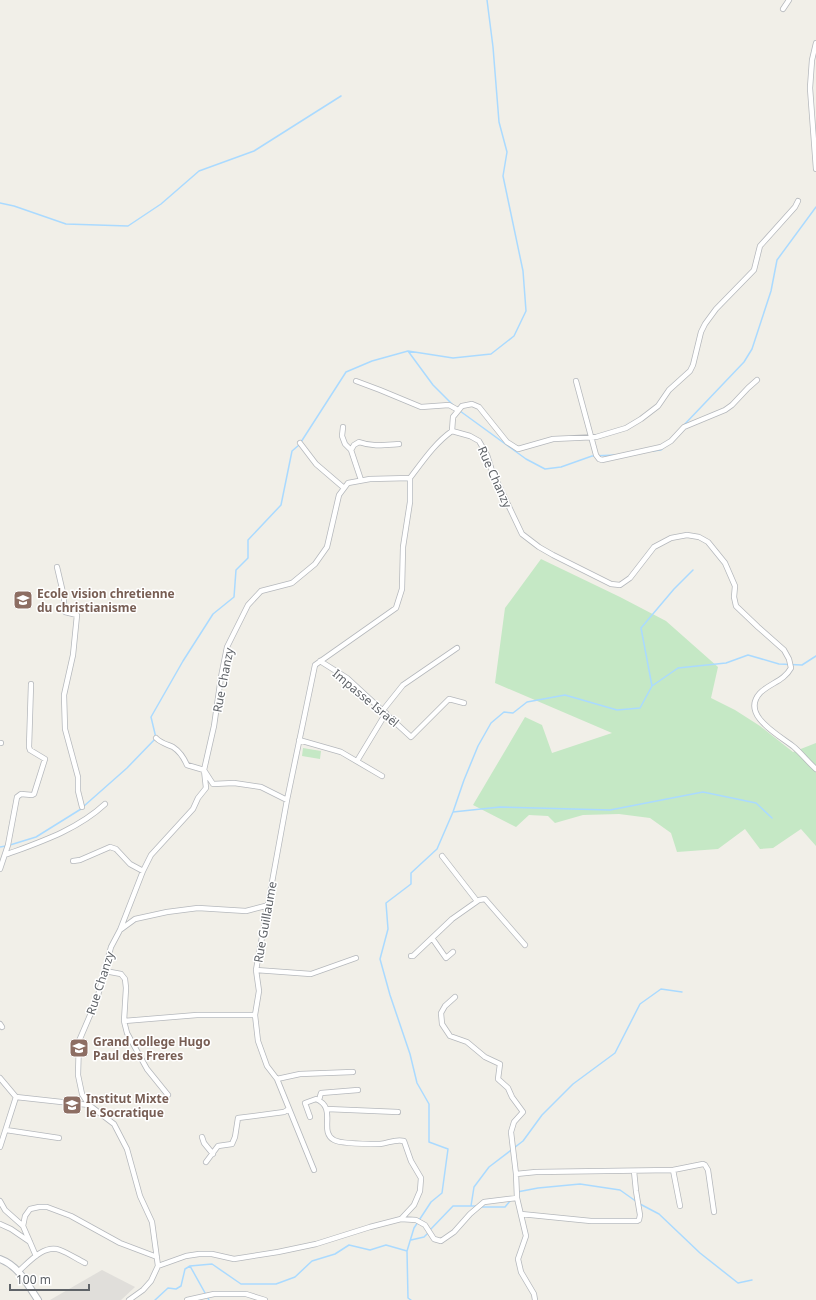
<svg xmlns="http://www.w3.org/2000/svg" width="816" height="1300" font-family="'Noto Sans',sans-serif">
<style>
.industrial{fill:#e0deda}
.green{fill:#c5e8c5}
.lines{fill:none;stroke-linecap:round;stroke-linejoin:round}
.stream{stroke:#aadaff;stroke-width:1.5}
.street-casing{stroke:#b5b8bc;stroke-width:6}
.secondary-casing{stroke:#b6babf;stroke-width:8}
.street{stroke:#fff;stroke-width:4.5}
.secondary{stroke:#fff;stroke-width:6}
.labels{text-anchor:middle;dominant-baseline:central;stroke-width:3;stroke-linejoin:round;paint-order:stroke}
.street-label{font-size:12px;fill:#5f6368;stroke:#fff}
.education-label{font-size:12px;font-weight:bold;fill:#785e54;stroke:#fff;text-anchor:start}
</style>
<rect width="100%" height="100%" fill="#f1efe8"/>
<path class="industrial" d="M102,1270l33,17 -14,13h-71z"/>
<path class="green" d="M541,559l79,38 46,24 52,46 -7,31 24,12 25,16 33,26 23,-9v103l-15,-17 -28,19 -13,1 -15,-20 -27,20 -41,3 -6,-19 -21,-15 -31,-4 -36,1 -28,8 -7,-7 -19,-1 -13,12 -43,-22 52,-88 17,8 10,28 60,-20 -117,-50 10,-75z
M303,748l18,3 -1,8 -18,-3z"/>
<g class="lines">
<path class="stream" d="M0,203l14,3 52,18 62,2 33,-22 38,-33 55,-20 87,-55
M408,351l45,7 38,-4 23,-18 12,-25 -3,-40 -20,-95 4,-24 -8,-30 -6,-75 -6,-47
M460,411l66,48 19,10 16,-2 31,-11 24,-1
M683,426l61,-64 8,-13 19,-58 6,-31 39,-53
M301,442l45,-70 26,-11 36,-10 25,34 21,21
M652,451l9,-1 2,-2
M652,686l-11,-58 33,-39 19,-19
M84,806l43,-38 29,-30 -5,-21 32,-56 30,-47 21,-17 2,-27 12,-12v-18l33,-35 11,-54 7,-6
M453,812l47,-5 110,3 93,-18 53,11 16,15
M10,845l26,-8 45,-28
M0,847l6,-1
M517,1192l21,-4 42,-4 40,6 17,12
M640,1204l19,10 41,39 38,30 14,-3
M471,1206l3,-19 15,-20 34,-26 19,-26 31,-31 42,-31 25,-49 21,-15 21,3
M481,1207h24l5,-6
M430,1230l23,-24h23
M411,1240l13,-3 4,-4
M190,1266l19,34
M155,1300l13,-12 8,1 5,-3 4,-17 5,-3 22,-2 29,20h35l19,-7 17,-16 23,-7 14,-9 21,5 16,-5 21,6
M411,1300l-3,-2 -1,-47 7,-23 17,-26 11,-9 6,-44 -19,-7v-38l-12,-21 -7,-29 -20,-59 -10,-36 8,-30 -2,-26 25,-19v-11l26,-24 16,-37 11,-32 14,-34 13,-23 13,-11 9,1 14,-11 38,-7 52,15 23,-2 12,-22 26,-18 48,-5 22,-8 31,9 23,1 14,-9"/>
<defs>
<path id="street" d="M783,9l6,-9
M816,43l-4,17 -2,28 6,81
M356,381l24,9 41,17 28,-2 9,5
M576,381l20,74 3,4 3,1 59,-13 10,-6 13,-14 41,-17 7,-5 16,-17 9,-8
M343,427l-1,9 3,8 6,6 10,30
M452,431l1,-14 9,-11 10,-2 7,3 28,35 11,7 35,-10 43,-2 30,-9 15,-9 17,-13 11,-16 21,-19 3,-6 8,-33 4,-8 11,-15 38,-39 6,-24 35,-39 3,-6
M300,443l16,21 28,24
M351,450l3,-5 5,-3c13,5 26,3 40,2
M57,567l7,30v13l1,2 12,3 -4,40 -9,40 1,34 13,48v14l4,16
M320,661l27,17 64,59 38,-38 15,4
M383,710l20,-25 54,-37
M156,738c5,5 10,6 17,9 6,4 11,11 14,18l17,5 9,14 21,-1 27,4 26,13
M299,740l42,12 41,24
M0,743h1
M357,761l29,-48
M5,855c35,-13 72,-25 100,-51
M442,856l35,45
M73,861l7,-1 30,-13 6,2 14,15 13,7
M0,869l8,-24 9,-48 4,-3 11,1 2,-1 11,-35 -15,-9 -1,-3 2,-63
M120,930l15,-11 32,-7 31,-4 48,3 23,-6
M432,938l20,-19 27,-19 6,-1 40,46
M411,956h2l19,-18 14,20 7,-6
M256,970l55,4 45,-16
M105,971l16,3 4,5 1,9 -2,33 3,12 20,36 21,26
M455,997l-10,9 -4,7 1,11 8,12 17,6 18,15 15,7 -2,15 10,9 4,9 11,15 -9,10 -3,10 5,42 1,24 9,38 -8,23 3,13 13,22 1,6
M124,1021l73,-6h58
M0,1024l2,3
M0,1078l16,19
M277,1079l23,-5 53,-2
M319,1100l2,-7 37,-3
M327,1109l71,3
M310,1117l-5,-14 11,-4c22,9 2,32 18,41 7,4 37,4 46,4 9,-1 15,-5 24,-3l7,20 10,17 -1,13 -6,14 -13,14
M6,1130l53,8
M202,1137l2,6 9,11
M0,1147l16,-50 73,8
M206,1162l12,-16 14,-2 3,-7 3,-19 46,-6 5,-3
M314,1170l-37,-91 -10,-13 -9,-25 -3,-26 4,-24 -3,-21 31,-170 28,-135 81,-57 6,-19 1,-42 7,-45v-24
M673,1170l30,-6 2,1 3,5 6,42
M516,1174l20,-2 137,-2 7,36
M0,1201l5,9 18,16 13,30
M521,1214l70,7h46l2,-1 1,-5 -4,-24 -2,-20
M0,1224l11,5 19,13
M23,1226l2,-10 5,-7 9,-2h8l24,9 49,27 37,14
M158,1266l28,-10 13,-2h13l22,5 44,-7 38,-8 54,-17 31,-8 15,1 9,5 9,14 7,2 13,-9 16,-18 14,-12 33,-4
M19,1271c10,-9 25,-27 41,-21 8,3 17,9 25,13
M129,1300l14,-10 8,-9 7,-15 -6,-44 -12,-26 -13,-47 -13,-25 -25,-19 -7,-11 -4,-19 1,-34 18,-42 14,-52 9,-17 23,-59 8,-16 42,-46 5,-11 8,-10 -2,-18 10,-44 7,-49 6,-30 21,-42 13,-14 31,-8 23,-19 12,-17 12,-52 9,-12 22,-4 40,-1c13,-17 25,-35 42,-47l18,5 9,5 8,14 5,16 30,63 17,13 14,8 58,29 9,1 10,-7 24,-31 17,-9 16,-3 12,2 9,5 17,21 10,23 -1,11 2,9 22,21 26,23 5,9 2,9c-7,13 -21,15 -31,25 -20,22 19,42 34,54 8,7 14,15 22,22
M187,1300l27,-6h32l19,6"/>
<path id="secondary" d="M0,1259c19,7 27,25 38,41"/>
</defs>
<use href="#street" class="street-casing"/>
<use href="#secondary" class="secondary-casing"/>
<use href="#street" class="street"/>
<use href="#secondary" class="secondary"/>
</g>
<defs>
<symbol id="school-square" viewBox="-11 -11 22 22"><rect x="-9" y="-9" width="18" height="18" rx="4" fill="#8d6e63" stroke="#fff"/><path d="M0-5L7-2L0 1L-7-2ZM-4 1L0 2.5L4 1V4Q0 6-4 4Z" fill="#fff"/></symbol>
</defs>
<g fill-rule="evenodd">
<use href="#school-square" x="12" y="589" width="22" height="22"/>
<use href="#school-square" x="68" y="1037" width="22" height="22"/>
<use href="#school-square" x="61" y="1094" width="22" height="22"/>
</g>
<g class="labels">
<g class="street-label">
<text transform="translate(495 477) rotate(66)">Rue Chanzy</text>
<text transform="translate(223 680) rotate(-79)">Rue Chanzy</text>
<text transform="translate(366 698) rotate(40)">Impasse Israël</text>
<text transform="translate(265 922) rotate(-80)">Rue Guillaume</text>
<text transform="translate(100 983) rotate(-72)">Rue Chanzy</text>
</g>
<g class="education-label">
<text x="37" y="593">Ecole vision chretienne<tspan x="37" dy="14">du christianisme</tspan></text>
<text x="93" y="1041">Grand college Hugo<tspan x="93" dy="14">Paul des Freres</tspan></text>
<text x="86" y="1098">Institut Mixte<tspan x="86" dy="14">le Socratique</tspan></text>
</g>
</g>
<path d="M10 1284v6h79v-6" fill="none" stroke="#5f6368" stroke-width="2"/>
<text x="16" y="1284" font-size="12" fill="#5f6368" stroke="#ffffff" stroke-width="3" paint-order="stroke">100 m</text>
</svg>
